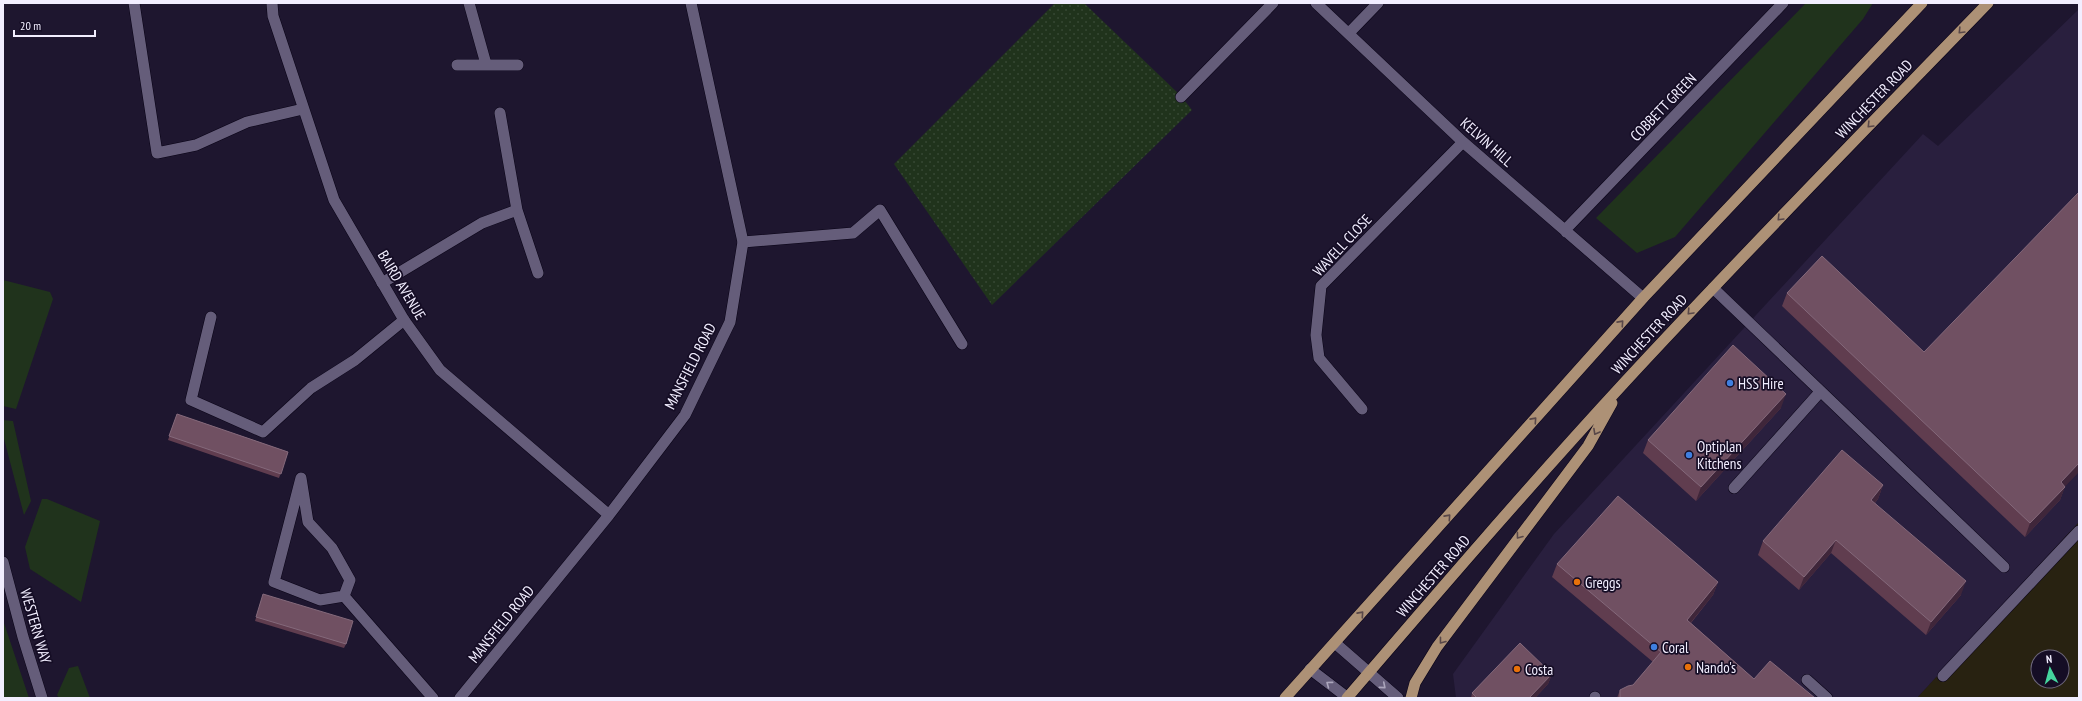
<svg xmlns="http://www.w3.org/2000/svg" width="2082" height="701" font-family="'PT Sans Narrow',sans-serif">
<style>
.built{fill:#291f3e}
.industrial{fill:#282211;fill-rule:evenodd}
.green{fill:#20331c}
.garden{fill:url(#garden-dots)}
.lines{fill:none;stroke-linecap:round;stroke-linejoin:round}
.service-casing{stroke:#090316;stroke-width:12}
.pedestrian-casing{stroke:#090316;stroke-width:12}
.minor-casing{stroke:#090316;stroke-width:12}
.tertiary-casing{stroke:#090316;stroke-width:12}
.primary-casing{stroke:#090316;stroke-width:12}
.service{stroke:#655d7a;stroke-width:11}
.pedestrian{stroke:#655d7a;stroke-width:11}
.minor{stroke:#655d7a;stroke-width:11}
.tertiary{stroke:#655d7a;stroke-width:11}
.primary{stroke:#ad9176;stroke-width:11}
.wall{fill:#603d4f}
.shaded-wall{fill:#3f263a}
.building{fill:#705062;stroke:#84697b}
.oneway{stroke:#594849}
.oneway2{stroke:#aca6bc}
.shop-dot{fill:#3f7fe0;stroke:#150d25;stroke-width:1.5}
.food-dot{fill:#e8710a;stroke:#150d25;stroke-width:1.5}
.labels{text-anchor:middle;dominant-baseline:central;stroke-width:3.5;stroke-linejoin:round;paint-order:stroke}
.street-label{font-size:15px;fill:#f2eeff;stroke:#150d25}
.poi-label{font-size:15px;fill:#f2eeff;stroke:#150d25;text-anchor:start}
</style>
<defs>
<pattern id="garden-dots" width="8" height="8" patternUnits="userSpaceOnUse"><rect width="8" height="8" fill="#20331c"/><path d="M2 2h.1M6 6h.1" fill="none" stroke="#364733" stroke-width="1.8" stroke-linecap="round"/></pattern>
</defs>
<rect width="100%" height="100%" fill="#1e162f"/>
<path class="built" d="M2079,9v513l-162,176h-461l-3,-24 101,-140 369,-400 15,12z"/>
<path class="industrial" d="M2079,522v176h-162zM2038,657h24v24h-24z"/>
<path class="green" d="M1806,3h67l-10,16 -188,218 -38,16 -41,-35z
M3,280l47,12 3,7 -37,110 -13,-3z
M3,420l10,1 18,80 -7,14 -21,-80z
M42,499h5l53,22 -19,81 -51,-33 -5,-22z
M3,620l26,78h-25z
M78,666l12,32h-31l-2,-3 12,-27z"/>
<path class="garden" d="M1055,3h29l97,93 11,14 -200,195 -98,-141z"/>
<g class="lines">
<defs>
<path id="service" d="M134,3l23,150 39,-8 51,-23 56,-13
M469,3l17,61
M457,65h61
M500,113l17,97 21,63
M743,242l110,-9 27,-23 82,134
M382,283l100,-60 35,-13
M1713,288l291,279
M211,317l-20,83 72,32 48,-44 44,-28 49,-40
M301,478l7,44 24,26 18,32 -6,16 -24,4 -46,-18z
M1734,488l86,-96
M344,596l89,102
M1943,676l136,-145
M1807,680l20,18"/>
<path id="pedestrian" d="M1595,698v-1"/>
<path id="minor" d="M272,3l1,13 61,184 70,120 36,50 169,145
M1316,3l147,139 180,156
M1349,33l29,-30
M1181,97l92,-94
M1566,232v-3l217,-226
M1362,409l-43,-51 -3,-23 5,-49 142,-144
M1335,643l63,55
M1310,669l38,29
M460,698l149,-183 76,-100 45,-93 13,-80 -52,-239"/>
<path id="tertiary" d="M3,562l20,75 19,61"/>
<path id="primary" d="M1285,698l358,-400 279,-295
M1347,698c91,-106 182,-212 276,-314 119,-129 243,-255 365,-381
M1411,698l4,-15 22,-36 151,-201 24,-43"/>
</defs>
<use href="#service" class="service-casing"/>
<use href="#pedestrian" class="pedestrian-casing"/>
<use href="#minor" class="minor-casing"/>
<use href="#tertiary" class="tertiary-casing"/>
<use href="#primary" class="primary-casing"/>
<use href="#service" class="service"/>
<use href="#pedestrian" class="pedestrian"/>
<use href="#minor" class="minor"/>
<use href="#tertiary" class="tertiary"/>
<use href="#primary" class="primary"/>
</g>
<path class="wall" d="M1787,293l278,193 -5,14 -35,37 -243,-231z
M1781,408l-85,93 -53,-48 5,-13z
M177,414l111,38 -9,26 -111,-38z
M1883,485l-5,14 -3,4 86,92 -35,40 -95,-82 -32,37 -41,-35 5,-14z
M1557,564l161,18 -5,13 -22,28 63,56 61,19h-198l3,-8 13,-5 20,-23 -101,-85z
M262,598l84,46 -2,4 -89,-27z
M1552,674l-4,10 -13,14h-64l1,-5z"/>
<path class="shaded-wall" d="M1786,394l-5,14 -85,93 5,-14z
M2079,463v9l-23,24 5,-14z
M1883,485l-5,14 -12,14 5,-13z
M2065,487l-5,13 -35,37 5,-14z
M1836,540l-5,13 -32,37 5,-13z
M1966,581l-5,14 -35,40 5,-13z
M1718,582l-5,13 -30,37 4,-12z
M1552,674l-4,10 -13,14h-6z"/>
<path class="building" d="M2079,192v271l-18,19 4,5 -35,36 -243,-230 35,-37 102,96z
M1733,345l53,49 -85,93 -53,-47z
M177,414l111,38 -7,22 -112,-38z
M1842,450l41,35 -12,15 95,81 -35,41 -95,-82 -32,37 -41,-36z
M1618,496l100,86 -31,38 67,59 16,-18 45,37h-195v-8l8,-4 5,-1 28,-33 -104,-88z
M263,594l90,27 -7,23 -90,-27z
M1520,643l32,31 -23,24h-52l-5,-5z"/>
<defs><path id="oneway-chevron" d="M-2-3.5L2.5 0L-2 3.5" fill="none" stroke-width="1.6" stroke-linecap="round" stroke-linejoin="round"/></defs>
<g class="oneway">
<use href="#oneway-chevron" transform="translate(1961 31) rotate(134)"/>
<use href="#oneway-chevron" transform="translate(1870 125) rotate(134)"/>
<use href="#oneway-chevron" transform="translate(1780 218) rotate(134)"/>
<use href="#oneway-chevron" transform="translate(1690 312) rotate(133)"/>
<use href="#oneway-chevron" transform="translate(1621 323) rotate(-48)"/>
<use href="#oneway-chevron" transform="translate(1534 420) rotate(-48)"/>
<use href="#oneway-chevron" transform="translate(1596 432) rotate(119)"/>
<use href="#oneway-chevron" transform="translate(1448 517) rotate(-48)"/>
<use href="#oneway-chevron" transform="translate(1519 536) rotate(127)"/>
<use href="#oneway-chevron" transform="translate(1361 614) rotate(-48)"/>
<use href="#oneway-chevron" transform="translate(1442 641) rotate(128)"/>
</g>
<g class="oneway2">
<use href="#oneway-chevron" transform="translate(1329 684) rotate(-143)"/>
<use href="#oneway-chevron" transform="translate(1383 686) rotate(40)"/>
</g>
<g class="shop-dot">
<circle cx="1730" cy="383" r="4"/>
<circle cx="1689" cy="455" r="4"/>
<circle cx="1654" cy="647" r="4"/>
</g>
<g class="food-dot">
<circle cx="1577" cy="582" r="4"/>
<circle cx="1688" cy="667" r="4"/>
<circle cx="1517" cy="669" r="4"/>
</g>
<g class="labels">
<g class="street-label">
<text transform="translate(1874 99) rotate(-46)">WINCHESTER ROAD</text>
<text transform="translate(1663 107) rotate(-46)">COBBETT GREEN</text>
<text transform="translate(1487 142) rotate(42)">KELVIN HILL</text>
<text transform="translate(1342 245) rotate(-47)">WAVELL CLOSE</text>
<text transform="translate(402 285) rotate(59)">BAIRD AVENUE</text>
<text transform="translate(1649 334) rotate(-47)">WINCHESTER ROAD</text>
<text transform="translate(690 366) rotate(-63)">MANSFIELD ROAD</text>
<text transform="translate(1433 576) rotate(-49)">WINCHESTER ROAD</text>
<text transform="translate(501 624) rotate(-51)">MANSFIELD ROAD</text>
<text transform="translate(36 626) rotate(74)">WESTERN WAY</text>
</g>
<g class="poi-label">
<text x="1738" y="383">HSS Hire</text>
<text x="1697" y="446">Optiplan<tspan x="1697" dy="17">Kitchens</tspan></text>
<text x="1585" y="582">Greggs</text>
<text x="1662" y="647">Coral</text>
<text x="1696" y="667">Nando's</text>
<text x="1525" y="669">Costa</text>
</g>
</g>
<rect width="2082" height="701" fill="none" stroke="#f2eeff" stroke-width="8"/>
<g transform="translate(2050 669) rotate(354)"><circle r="19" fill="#150d25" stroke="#6d677c"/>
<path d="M0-3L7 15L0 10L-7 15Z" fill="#45d49e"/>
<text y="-6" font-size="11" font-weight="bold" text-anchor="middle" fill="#f2eeff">N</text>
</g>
<path d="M14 30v6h81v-6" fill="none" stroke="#f2eeff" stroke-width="2"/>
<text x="20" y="30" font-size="12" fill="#f2eeff" stroke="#150d25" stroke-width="3" paint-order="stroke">20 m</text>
</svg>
